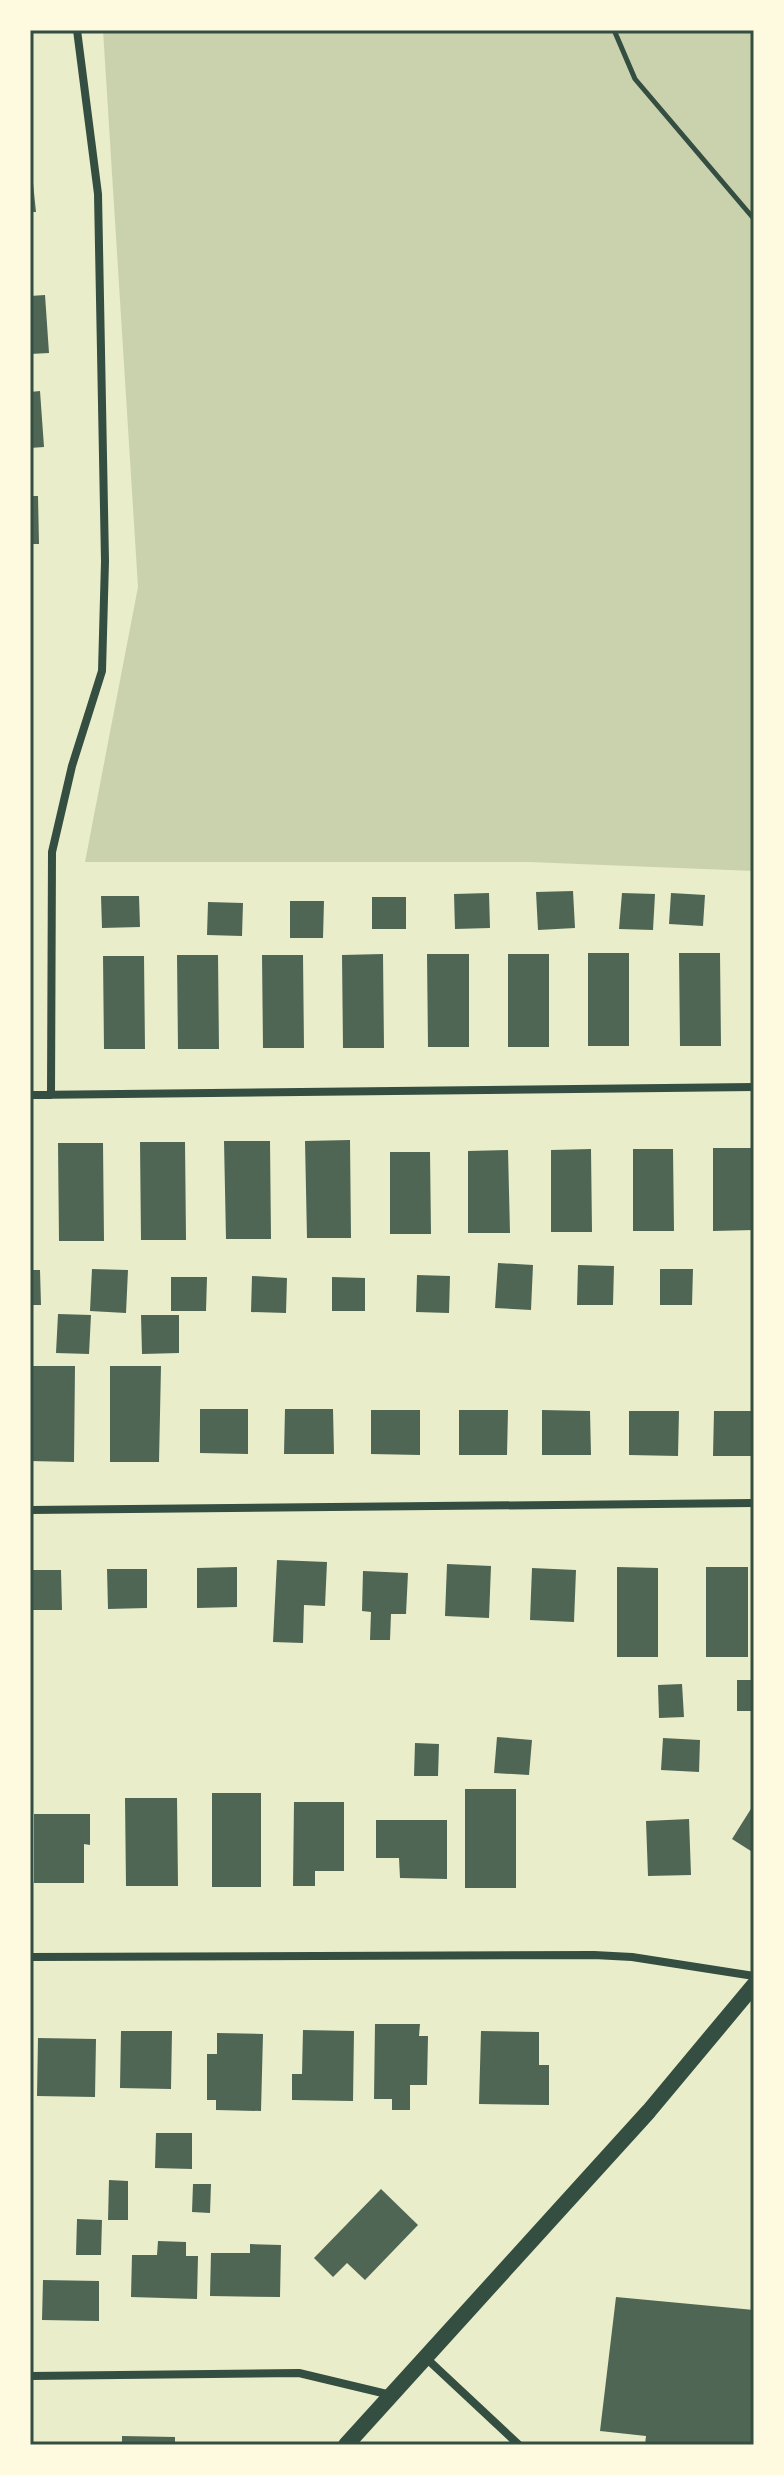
<svg xmlns="http://www.w3.org/2000/svg" width="784" height="2475" font-family="'Public Sans',sans-serif">
<style>
.green{fill:#cad2ad}
.building{fill:#4f6655}
.lines{fill:none;stroke-linecap:round;stroke-linejoin:round}
.path{stroke:#344e41;stroke-width:5}
.minor{stroke:#344e41;stroke-width:8}
.secondary{stroke:#344e41;stroke-width:16}
.neatline{fill:none;stroke:#344e41;stroke-width:3}
</style>
<rect width="100%" height="100%" fill="#e9edc9"/>
<path class="green" d="M103,30h651v841l-225,-9h-444l53,-275z"/>
<path class="building" d="M30,154l6,58h-6z
M45,295l4,58 -19,1v-58z
M40,391l4,56 -14,1v-56z
M30,496h8l1,48h-9z
M573,891l2,37 -37,2 -2,-38z
M489,893l1,35 -35,1 -1,-35z
M622,893l33,1 -2,36 -34,-1z
M671,893l34,2 -2,31 -34,-2z
M101,896h38l1,31 -38,1z
M372,897h34v32h-34z
M290,901h34l-1,37h-33z
M208,902l35,1 -1,33 -35,-1z
M588,953h41v93h-41z
M679,953h41l1,93h-41z
M383,954l1,94h-41l-1,-93z
M427,954h42v93h-41z
M508,954h41v93h-41z
M177,955h41l1,94h-41z
M262,955h41l1,93h-41z
M103,956h41l1,93h-41z
M350,1140l1,98h-44l-2,-97z
M224,1141h46l1,98h-45z
M140,1142h45l1,98h-45z
M58,1143h45l1,98h-45z
M713,1148h40l1,82 -41,1z
M591,1149l1,83h-41v-82z
M633,1149h40l1,82h-41z
M508,1150l2,83h-42v-82z
M390,1152h40l1,82h-41z
M498,1263l35,2 -2,45 -36,-2z
M578,1265l36,1 -1,39h-36z
M92,1269l36,1 -2,43 -36,-2z
M660,1269h33l-1,36h-32z
M30,1270h10l1,35h-11z
M417,1275l33,1 -1,37 -33,-1z
M252,1276l35,2 -1,35 -35,-1z
M171,1277h36l-1,34h-35z
M332,1277l33,1v33h-33z
M58,1314l33,1 -2,39 -33,-1z
M141,1315h38v38l-37,1z
M30,1366h45l-1,96 -44,-1z
M110,1366h51l-2,96h-49z
M200,1409h48v45l-48,-1z
M285,1409h48l1,45h-50z
M371,1410h49v45l-49,-1z
M459,1410h49l-1,45h-48z
M542,1410l48,1 1,44h-49z
M629,1411h50l-1,45 -49,-1z
M714,1411h40v45h-41z
M277,1560l50,2 -2,44 -21,-1 -1,38 -30,-1z
M447,1564l44,2 -2,52 -44,-2z
M237,1567v40l-40,1v-40z
M617,1567l41,1v89h-41z
M706,1567h42v90h-42z
M532,1568l44,2 -2,52 -44,-2z
M107,1569h40v39l-39,1z
M30,1570h31l1,40h-32z
M363,1571l45,2 -2,41h-15l-1,26h-20l1,-28 -9,-1z
M737,1680h17v31h-17z
M682,1684l2,33 -25,1 -1,-33z
M497,1737l35,3 -3,35 -35,-2z
M663,1738l37,2 -1,32 -38,-2z
M415,1743l24,1 -1,32h-24z
M465,1789h51v99h-51z
M212,1793h49v94h-49z
M125,1798h52l1,88h-52z
M294,1802h50v69h-29v15h-22z
M754,1804v49l-22,-14z
M34,1814h56v31l-6,-1v39h-50z
M689,1819l2,56 -43,1 -2,-55z
M376,1820h71v59l-47,-1 -1,-20h-23z
M375,2024h45l-1,12h9l-1,49h-17v25h-18v-11h-18z
M303,2030l51,1 -1,70 -61,-1v-26h10z
M121,2031h51l-1,58 -51,-1z
M481,2031l58,1v33h10v40l-70,-1z
M217,2033l46,1 -2,77 -45,-1v-10h-9v-46h10z
M38,2038l58,1 -1,58 -58,-1z
M156,2133h36v36l-37,-1z
M109,2180l19,1v39h-20z
M193,2184h18l-1,29 -18,-1z
M381,2189l37,36 -53,55 -18,-17 -14,14 -19,-19z
M77,2219l25,1 -1,35h-25z
M158,2241l28,1v14h12l-1,43 -66,-2 1,-42h25z
M250,2244l31,1 -1,52 -70,-1 1,-43h39z
M43,2280l56,1v40l-57,-1z
M616,2297l138,13v135h-109l1,-9 -46,-5z
M122,2436l53,1v8h-53z"/>
<g class="lines">
<path class="path" d="M614,30l21,49 119,140"/>
<path class="minor" d="M30,1095l724,-8
M51,1095l1,-243 20,-86 30,-95 3,-110 -7,-367 -21,-164
M30,1510l724,-7
M30,1957l564,-2 38,2 122,19
M426,2358l93,87
M30,2376l269,-3 92,22"/>
<path class="secondary" d="M346,2445l303,-334 105,-126"/>
</g>
<rect width="784" height="2475" fill="none" stroke="#fefae0" stroke-width="64"/>
<rect x="32" y="32" width="720" height="2411" class="neatline"/>
</svg>
